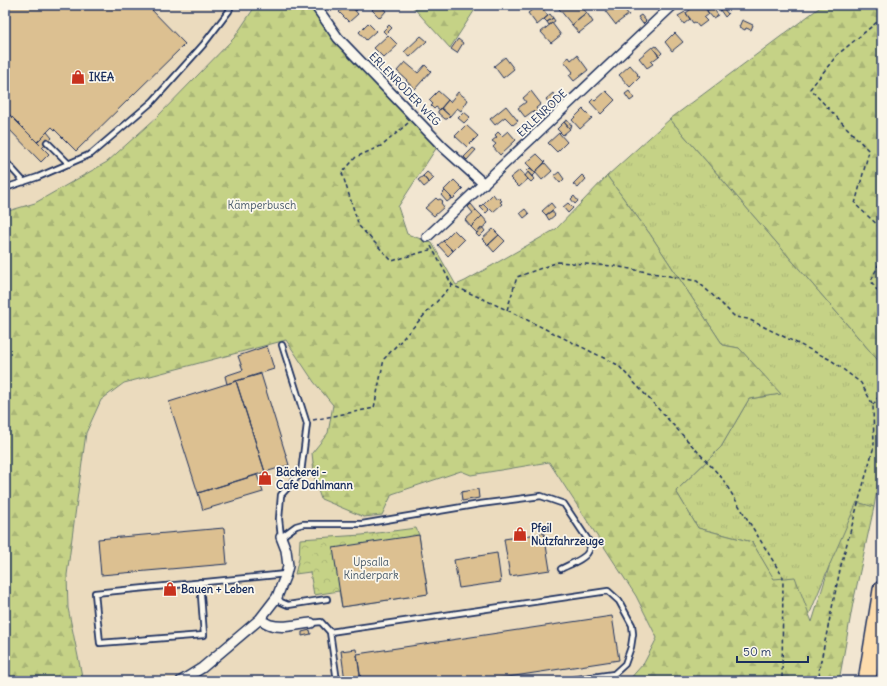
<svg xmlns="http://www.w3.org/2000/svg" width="887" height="686" font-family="Delius,sans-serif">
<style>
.built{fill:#ebdbbe}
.grass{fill:url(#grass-tufts);stroke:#708072}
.forest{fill:url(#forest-firs);stroke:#708072}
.park{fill:url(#park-crowns);stroke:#708072}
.building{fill:#dcc091;stroke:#1b2f5e}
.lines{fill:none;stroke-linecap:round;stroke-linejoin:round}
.service-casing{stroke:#1b2f5e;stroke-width:8}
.minor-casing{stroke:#1b2f5e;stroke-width:12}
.motorway-casing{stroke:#1b2f5e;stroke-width:20}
.path{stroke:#1b2f5e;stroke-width:1.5;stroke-dasharray:4 3;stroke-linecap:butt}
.service{stroke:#fbf7ec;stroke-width:4.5}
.minor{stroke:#fbf7ec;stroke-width:9}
.motorway{stroke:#fddcac;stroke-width:17}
.labels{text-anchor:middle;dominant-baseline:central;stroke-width:3.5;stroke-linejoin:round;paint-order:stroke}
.poi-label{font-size:11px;font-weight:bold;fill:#1b2f5e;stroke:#fbf7ec;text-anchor:start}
.street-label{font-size:11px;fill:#1b2f5e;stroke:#fbf7ec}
.park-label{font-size:11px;fill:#465868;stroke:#fbf7ec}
</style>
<defs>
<pattern id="grass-tufts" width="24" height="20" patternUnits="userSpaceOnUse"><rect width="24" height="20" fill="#c5d286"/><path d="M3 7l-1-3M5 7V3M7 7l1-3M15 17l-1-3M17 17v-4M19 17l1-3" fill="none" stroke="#a9b576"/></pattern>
<pattern id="forest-firs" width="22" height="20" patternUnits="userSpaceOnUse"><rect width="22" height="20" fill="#c5d286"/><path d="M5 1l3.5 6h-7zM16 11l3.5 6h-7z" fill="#a9b576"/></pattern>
<pattern id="park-crowns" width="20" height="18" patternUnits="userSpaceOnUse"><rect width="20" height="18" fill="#c5d286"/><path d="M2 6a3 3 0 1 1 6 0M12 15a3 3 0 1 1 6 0" fill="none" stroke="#a9b576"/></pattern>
</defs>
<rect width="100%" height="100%" fill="#f2e6d1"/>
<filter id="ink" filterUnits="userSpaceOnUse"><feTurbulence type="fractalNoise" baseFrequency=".025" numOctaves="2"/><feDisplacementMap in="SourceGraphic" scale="8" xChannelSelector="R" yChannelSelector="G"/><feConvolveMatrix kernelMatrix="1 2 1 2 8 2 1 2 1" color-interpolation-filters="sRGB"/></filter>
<g filter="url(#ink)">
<path class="built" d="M5,5h243l2,9 -16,24 -77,79 -50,45 -72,41 -30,9z
M286,340l30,44 17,21 -5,28 -16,20 70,62 10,-21 69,-23 10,4 78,-13 87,134 21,42 -13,25 -16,18h-545l-15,-73 -1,-33 19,-142 15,-33 25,-18z"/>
<path class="grass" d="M670,119l212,246 -1,48 1,1v48l-8,45 -44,57 -22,54 -34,-38 -22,-38 -54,-14 -22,-37 45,-44 28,-48 31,-5 -41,-46 -16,-3 -73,-111 -43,-58z"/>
<path class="forest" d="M256,5h57l21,36 103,106 -39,60 9,27 25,9 24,42 9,-4 91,-52 51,-53 43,58 73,111 16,3 42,46 -32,5 -28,48 -45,44 22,37 54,14 22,37 21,-2 17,45 18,-58 27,-62 17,5 -21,96 -14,78h-211l16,-18 13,-25 -21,-42 -87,-134 -78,13 -10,-4 -69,23 -10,21 -18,2 -43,-18 -6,-17 -3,-29 16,-20 5,-28 -19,-23 -28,-42 -162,43 -23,17 -15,33 -19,142 1,33 15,73h-78v-469l30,-9 72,-41 50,-45 77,-79z
M411,5h67l-28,43z
M823,5h59v360l-212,-246z"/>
<path class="park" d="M416,528l3,7 9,59 -86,13 -3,-16 -25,4 -4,-23 -15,2 4,-16 1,-19 62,-4z"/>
<path class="building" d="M5,5h142l38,39 -109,107 -24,-24 -15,15 -32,-32z
M346,5h4l8,9 -9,8 -10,-10z
M350,5h12l-6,6z
M376,5h3l7,6 -6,7 -8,-8z
M533,5h7l8,11 -11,9 -9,-12 4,-3 -1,-2z
M556,5h24l7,8 -15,12z
M611,5h10l8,10h-1l-12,9v1l-10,-13 6,-5z
M696,5h7l6,9 -5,4 3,3 -8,6 -4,-5 -2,1 -7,-10z
M712,7l6,8 -5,3 -6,-7z
M723,8l5,6 -3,3 -5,-7z
M685,12l5,7 -6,5 -6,-8z
M587,13l6,9 -14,11 -7,-8z
M550,14l3,4 -6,4 -3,-3z
M641,15l5,6 -3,3 -5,-7z
M553,18l2,3 -6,4 -2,-3z
M742,20l11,5 -2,5 -5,-2 -1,2 -6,-3z
M368,23l8,8 -10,9 -7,-8z
M552,23l9,12 -10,8 -10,-11z
M389,25l3,3 -6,6 -3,-3z
M675,33l8,9 -11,9 -7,-9 7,-7v1z
M388,35l10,10 -14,13 -10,-10z
M421,36l6,5 -17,16 -6,-5z
M458,39l5,4 -6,10 -6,-4z
M656,46l6,7 -3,3 -6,-8z
M652,47l7,9 -8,6 2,2 -6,4 -8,-10z
M577,55l11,15 -14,11 -5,-6 4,-3 -9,-11 5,-4 2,3z
M505,57l9,12 -11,9 -9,-12z
M405,62l13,11 7,-8 6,6 -16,18 -9,-8 1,-1 -10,-9z
M630,65l8,9 -1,1 3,2 -10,10 -11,-12z
M438,91l10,9 -8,10 -4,-3 -2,2 -3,-3 2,-2 -4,-4z
M531,91l10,13 -5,4 2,3 -3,2 -2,-2 -8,6 -7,-9 8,-6 -3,-4z
M606,91l9,9 -14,14 -11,-12 3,-3 2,2z
M629,91l5,7 -4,3 -5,-7z
M458,92l10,8 -7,11 -4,-3 -7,8 -9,-8 7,-8 2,2z
M553,93l6,9 -7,5 -6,-8z
M506,106l12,15 -5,4 -8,-8 -10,8 -5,-6z
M441,108l9,8 -3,3h-2l-7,-6v-2z
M583,109l9,9 -12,11 -8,-9z
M5,110l44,44 -8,8 -36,-37z
M464,112l6,5 -6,6 -6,-5z
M567,120l5,6 -3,2 -5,-6z
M564,122l6,7 -7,6 -6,-6z
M466,125l12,11 -11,11 -12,-11z
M508,131l8,9 -16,15 -7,-8 3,-3 -4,-3 5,-4 -2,-2 3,-3 4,4z
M47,132l5,6 -10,9 -5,-5z
M559,133l8,9 -10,10 -9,-9z
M473,148l3,2 -9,10 -3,-3z
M537,154l8,8 -10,10 -9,-9z
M545,163l7,8 -10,9 -7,-8z
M530,168l6,5 -4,4 -5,-6z
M520,170l8,9 -9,8 -9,-9z
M427,172l7,6 -5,5 -6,-7z
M528,172l6,7 -3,3 -6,-6z
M559,172l5,7 -4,4 -6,-7z
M582,175l4,4 -8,9 -5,-4z
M423,176l6,7 -5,4 -6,-7z
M454,180l9,9 -10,10 -9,-9z
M445,191l7,7 -5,4 -6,-7z
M493,194l4,5 1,-2 4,4 -2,1 2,2 -9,8 -9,-9z
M574,196l4,5 -3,3 -4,-5z
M436,198l2,2 2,-1 3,2 -2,2 3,4 -10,9 -9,-8z
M551,203l4,5 -9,7 -4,-4z
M568,203l5,5 -5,5 -5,-6z
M471,204l5,6 -3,3 -5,-6z
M483,204l6,6 -3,3 -6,-6z
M525,209l4,5 -5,4 -4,-5z
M476,210l6,6 -11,11 -6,-7z
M552,211l3,4 -6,5 -3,-5z
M482,216l6,7 -11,10 -6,-6z
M482,227l3,4 -6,6 -3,-3z
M493,229l6,6 -11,10 -6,-6z
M454,230l10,10 -11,11 -10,-10z
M499,235l6,6 -11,11 -6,-7z
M443,241l10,10 -5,5 -10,-11z
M267,346l7,23 -47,15 -2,-8 18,-6 -5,-14z
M261,374l28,91 -24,7 -29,-91z
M236,381l29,91 -67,21 -29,-91z
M257,475l6,17 -60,18 -5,-17z
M478,489l1,9 -17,3 -1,-9z
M224,528l3,36 -126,11 -3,-36z
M544,533l6,37 -40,6 -6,-37z
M419,535l9,59 -86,13 -9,-59z
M497,553l4,29 -42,6 -5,-28z
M612,616l7,44 -137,21h-121l-4,-27z
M310,630l1,4 -9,2v-4z
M356,649l5,32h-16l-4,-30z"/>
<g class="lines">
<defs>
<path id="service" d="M47,142l22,22
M5,161l19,21
M5,188l33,-11 53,-23 62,-53 50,-56 26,-34 2,-6
M281,537l15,-11 7,-2h59l118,-20 61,-8 23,8 26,39c0,3 0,7 -2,9 -3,7 -20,13 -27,17
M281,537l-2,-18 2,-24 20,-22 6,-49 -25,-79
M200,582l4,53 -104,8 -5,-50 191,-19
M277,597l4,5 7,3 39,-6
M311,623l10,-1 9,10 7,49
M330,632l278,-41 11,10 13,24 1,9 -2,13 -6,17 -11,10 -50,7"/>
<path id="minor" d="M315,5l23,33 105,109 41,37
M427,237l246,-232
M260,619c3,2 7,5 11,6 12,4 28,-1 40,-2
M181,681l21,-13 58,-49 17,-22 9,-23 2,-8 -2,-16 -5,-13"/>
<path id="motorway" d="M867,681l15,-91"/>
</defs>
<use href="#service" class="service-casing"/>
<use href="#minor" class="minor-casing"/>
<use href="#motorway" class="motorway-casing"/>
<path class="path" d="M882,18l-45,37 -27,34 59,62 -14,53 27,25
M408,123l-25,22 -27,12 -14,16 17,53 33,35 41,-12
M431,246l21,39 55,25 111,55 104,113 61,99 -1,104
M882,257l-11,24 11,17
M507,310l10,-33 41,-15 56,4 83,15 23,21 15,15 13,2 83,41 30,23 12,22 1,41 -33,119 -22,105 1,11
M873,405l9,-13
M313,420l61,-12 10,-49 68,-74"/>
<use href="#service" class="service"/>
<use href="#minor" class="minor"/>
<use href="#motorway" class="motorway"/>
</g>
</g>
<defs>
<symbol id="shop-bare" viewBox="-9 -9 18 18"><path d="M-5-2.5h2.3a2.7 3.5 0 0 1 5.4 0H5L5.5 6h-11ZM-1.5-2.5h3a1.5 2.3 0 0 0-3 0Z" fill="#c8321e" stroke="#fbf7ec" stroke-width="2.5" paint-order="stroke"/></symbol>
</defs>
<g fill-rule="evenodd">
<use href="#shop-bare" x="68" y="67" width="20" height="20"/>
<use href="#shop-bare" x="255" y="468" width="20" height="20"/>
<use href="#shop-bare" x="510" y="524" width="20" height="20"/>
<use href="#shop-bare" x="160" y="579" width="20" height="20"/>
</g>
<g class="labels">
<g class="poi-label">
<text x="89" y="77">IKEA</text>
<text x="276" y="472">Bäckerei -<tspan x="276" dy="13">Cafe Dahlmann</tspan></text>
<text x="531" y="528">Pfeil<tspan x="531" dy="13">Nutzfahrzeuge</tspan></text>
<text x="181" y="589">Bauen + Leben</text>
</g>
<g class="street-label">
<text transform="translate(405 89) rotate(46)">ERLENRODER WEG</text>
<text transform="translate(542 113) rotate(-43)">ERLENRODE</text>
</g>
<g class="park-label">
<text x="262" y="205">Kämperbusch</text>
<text x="371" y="562">Upsalla<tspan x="371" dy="13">Kinderpark</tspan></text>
</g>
</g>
<rect width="887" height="686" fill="none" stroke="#fbf7ec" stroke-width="20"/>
<rect x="10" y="10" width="867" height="666" fill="none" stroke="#1b2f5e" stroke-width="1.5" filter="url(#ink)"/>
<path d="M737 656v6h71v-6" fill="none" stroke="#1b2f5e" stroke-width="2"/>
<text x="743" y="656" font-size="12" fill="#1b2f5e" stroke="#fbf7ec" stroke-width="3" paint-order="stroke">50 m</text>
</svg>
